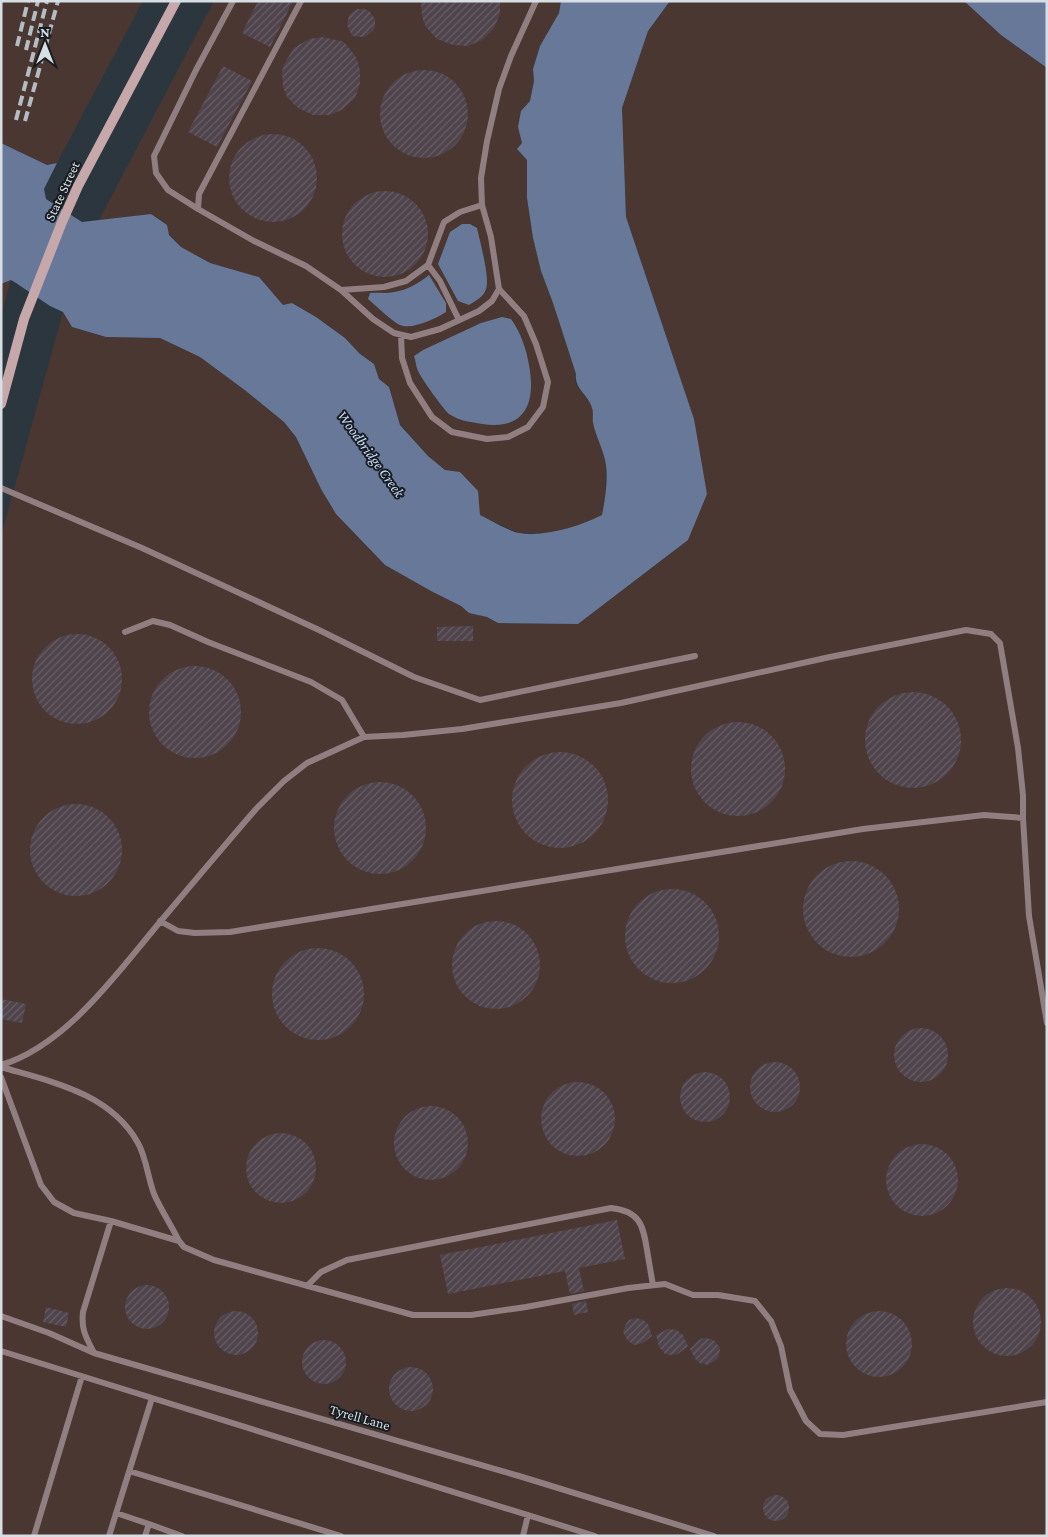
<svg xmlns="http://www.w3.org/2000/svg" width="1048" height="1537" font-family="'Crimson Pro',serif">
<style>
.industrial{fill:#4a3731}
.water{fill:#687898}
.building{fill:url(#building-hatch)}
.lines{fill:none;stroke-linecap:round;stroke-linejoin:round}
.lane{stroke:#917e80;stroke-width:6}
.secondary{stroke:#c6a7aa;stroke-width:10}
.rail{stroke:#b5bdc4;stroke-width:4;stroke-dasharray:10 5;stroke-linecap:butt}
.labels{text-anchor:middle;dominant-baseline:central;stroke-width:4;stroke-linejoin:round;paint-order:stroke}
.street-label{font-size:14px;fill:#d7dee4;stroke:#181d21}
.water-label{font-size:15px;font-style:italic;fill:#cadbfc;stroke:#181d21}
</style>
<defs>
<pattern id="building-hatch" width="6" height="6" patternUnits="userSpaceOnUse" patternTransform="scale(1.25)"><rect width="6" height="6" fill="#4f434c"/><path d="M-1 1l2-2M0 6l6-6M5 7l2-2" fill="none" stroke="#685e66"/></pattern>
</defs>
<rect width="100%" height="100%" fill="#2b363f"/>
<path class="industrial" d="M1,1h142l-86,162 -10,2 -46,-22z
M214,1h347l-2,12 -19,33 -7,23 1,12 -4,20 -9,10 1,32 5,17v38l6,40 8,33 12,32 23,71 -1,6 2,6 10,10 6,13v12l13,43 -1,37 -3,15 -17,8 -35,9h-32l-38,-18 -20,-43 -15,-2 -17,-14 -28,-32 -11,-37 -10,-8 -5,-15 -14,-10 -15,-16 -29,-21 -23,-14 -10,2 -24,-28 -49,-14 -29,-16 -30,-33 -52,6z
M670,1h294l37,34 46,33v1468h-1046v-1000l62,-224 9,15 33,10 55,1 40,19 46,34 38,31 12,15 25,52 15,25 49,51 46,26 30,15 8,7 18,4 11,6 80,1 110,-84 6,-121 -68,-202 -2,-46 -2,-63 26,-77z
M11,280l-10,36v-32z"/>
<path class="water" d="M561,1h109l-22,30 -26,77 4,109 68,202 13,75 -19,46 -110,84 -80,-1 -11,-6 -18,-4 -8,-7 -30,-15 -46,-26 -49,-51 -15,-25 -25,-52 -12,-15 -38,-31 -46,-34 -40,-19 -54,-1 -34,-10 -9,-15 -13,-6 -34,-23 -5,-3 -10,4v-141l46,22 10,-2 -13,26 2,10 36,23 69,-8 16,11 2,10 12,12 29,16 49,14 24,28 9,-2 24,14 29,21 15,16 14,10 5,15 10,8 11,38 28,31 17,14 15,2 18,19 2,24c10,5 29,16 39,18 26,4 59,-6 83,-18 3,-15 6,-34 4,-50 -2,-14 -10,-28 -13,-42 -1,-5 1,-10 -1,-15 -4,-14 -18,-19 -16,-34l-23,-71 -12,-32 -8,-33 -6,-40v-38l-10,-11 5,-6 -4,-16 3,-16 9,-10 4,-20 -1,-12 7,-23 19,-33z
M964,1h83v67l-46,-33z
M462,224h8l7,4c3,14 13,49 9,61 -2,8 -11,12 -17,16l-11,-4 -20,-37 12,-32z
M429,275l17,28v9c-11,7 -34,18 -46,13 -6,-2 -26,-21 -32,-26l2,-6c8,-1 16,1 24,-1 14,-2 25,-9 35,-17z
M502,317l9,2c10,14 15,29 18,46 7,37 -3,66 -47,59 -11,-2 -23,-3 -33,-10 -5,-4 -28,-36 -31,-43 -2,-4 -2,-10 -4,-15l9,-6 58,-27z"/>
<path class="building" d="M258,1h35l-23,46 -28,-14z
M421,1h79v13l-6,14 -12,12 -14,6 -15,-1 -16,-6 -11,-12 -4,-10z
M357,9h7l5,2 6,8v8l-2,4 -5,4 -5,2 -11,-1 -5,-11 2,-10z
M323,37l21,5 12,15 4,13v14l-5,14 -13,12 -13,5h-16l-15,-7 -11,-11 -4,-10 -1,-15 2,-8 10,-16 15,-9z
M223,66l29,15 -35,66 -29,-15z
M380 114a44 44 0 1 1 88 0a44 44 0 1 1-88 0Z
M229 178a44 44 0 1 1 88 0a44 44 0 1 1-88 0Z
M342 234a43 43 0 1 1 86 0a43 43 0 1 1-86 0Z
M473,626v15h-36v-14z
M32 679a45 45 0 1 1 90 0a45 45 0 1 1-90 0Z
M149 712a46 46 0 1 1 92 0a46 46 0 1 1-92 0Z
M865 740a48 48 0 1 1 96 0a48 48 0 1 1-96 0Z
M691 769a47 47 0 1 1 94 0a47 47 0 1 1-94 0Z
M512 800a48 48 0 1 1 96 0a48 48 0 1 1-96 0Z
M334 828a46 46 0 1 1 92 0a46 46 0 1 1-92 0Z
M30 850a46 46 0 1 1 92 0a46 46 0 1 1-92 0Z
M803 909a48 48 0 1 1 96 0a48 48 0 1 1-96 0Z
M625 936a47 47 0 1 1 94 0a47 47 0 1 1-94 0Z
M452 965a44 44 0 1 1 88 0a44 44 0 1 1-88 0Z
M272 994a46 46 0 1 1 92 0a46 46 0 1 1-92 0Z
M1,999l25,5 -4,19 -21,-4z
M894 1055a27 27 0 1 1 54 0a27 27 0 1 1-54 0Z
M750 1087a25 25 0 1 1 50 0a25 25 0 1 1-50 0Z
M680 1097a25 25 0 1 1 50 0a25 25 0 1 1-50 0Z
M541 1119a37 37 0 1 1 74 0a37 37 0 1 1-74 0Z
M394 1143a37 37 0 1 1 74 0a37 37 0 1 1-74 0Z
M246 1168a35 35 0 1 1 70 0a35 35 0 1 1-70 0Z
M886 1180a36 36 0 1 1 72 0a36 36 0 1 1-72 0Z
M617,1220l8,39 -46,9 5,23 -14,3 -5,-23 -117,23 -8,-39z
M125 1307a22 22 0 1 1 44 0a22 22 0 1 1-44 0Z
M973 1322a34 34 0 1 1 68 0a34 34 0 1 1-68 0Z
M586,1301l2,11 -14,3 -2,-11z
M46,1307l23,6 -3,14 -23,-5z
M846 1344a33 33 0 1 1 66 0a33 33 0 1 1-66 0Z
M214 1333a22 22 0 1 1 44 0a22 22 0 1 1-44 0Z
M637,1318l8,3 3,3 4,12 -9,7 -9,2 -7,-5 -4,-8 3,-8 3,-4z
M668,1329l9,1 6,5 5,11 -10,8 -9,1 -4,-1 -6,-7 -3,-12z
M703,1338h4l8,3 5,7 -1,9 -3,3 -8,5 -8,-2 -4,-3 -6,-11 9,-9z
M302 1362a22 22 0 1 1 44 0a22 22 0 1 1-44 0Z
M389 1389a22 22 0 1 1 44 0a22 22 0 1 1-44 0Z
M763 1508a13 13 0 1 1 26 0a13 13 0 1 1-26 0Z"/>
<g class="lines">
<path class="lane" d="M301,1l-102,193 -1,15 56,32 52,25 35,24 32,29 21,14 17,4 29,-8 39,-18 13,-10 7,-12 -8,-52 -9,-32 -1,-27 6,-37 12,-52 12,-33 25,-55
M198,209l-30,-19 -12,-17 -2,-17 42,-86 37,-69
M428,265l12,16 19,39
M341,290l43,-3 22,-6 22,-16 16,-43 16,-10 22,-7
M401,335l1,23 8,25 22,34 20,15 35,7 21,-2 20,-10 15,-20 5,-25 -12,-38 -12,-28 -25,-27
M1,488l141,60 177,82 95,47 66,23 215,-44
M125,632l28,-11 17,4 38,17 103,40 31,18 22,37
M160,921l18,10 17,2 35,-1 633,-103 121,-14 39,3
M1,1065c65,-19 117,-93 159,-143 32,-38 64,-76 96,-113l28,-28 23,-18 57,-26 39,-2 59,-6 159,-26 209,-46 136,-27 25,4 9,9 18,105 5,47v23l6,98 18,107
M1,1067c51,15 109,26 137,76 8,14 10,35 16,51 7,16 17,31 25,47l5,6 30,13 199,55h58l55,-8 102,-19 37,-4 28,11h25l37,6 16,20 10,25 9,44 16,31 14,13 23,1 204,-33
M1,1077l40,108 13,17 20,11 37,8 68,20
M307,1286l14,-14 26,-12 264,-52c29,3 32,17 36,42 2,12 4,24 6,35
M1,1316l48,17 45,20 425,123 195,60
M1,1351l594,185
M94,1353c-8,-16 -13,-23 -11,-41l28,-91
M129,1471l212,65
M116,1513l33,11
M34,1536l48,-160
M109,1536l43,-138
M145,1536l4,-12 33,12
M523,1536l5,-21"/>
<path class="secondary" d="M1,404l23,-85 38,-97 16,-36 98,-185"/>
<path class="rail" d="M17,46l11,-45
M26,50l12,-49
M16,120l31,-119
M25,121l33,-120"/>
</g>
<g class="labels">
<g class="street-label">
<text transform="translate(62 191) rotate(-65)">State Street</text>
<text transform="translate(360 1417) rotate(16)">Tyrell Lane</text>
</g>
<g class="water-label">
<text transform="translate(371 454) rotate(54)">Woodbridge Creek</text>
</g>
</g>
<rect width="1048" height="1537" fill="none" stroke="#d7dee4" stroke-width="5"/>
<g transform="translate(45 45)" stroke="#181d21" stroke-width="4" paint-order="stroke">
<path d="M0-4L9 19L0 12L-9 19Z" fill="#d7dee4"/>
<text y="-8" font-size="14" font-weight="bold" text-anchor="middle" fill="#d7dee4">N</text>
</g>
</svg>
